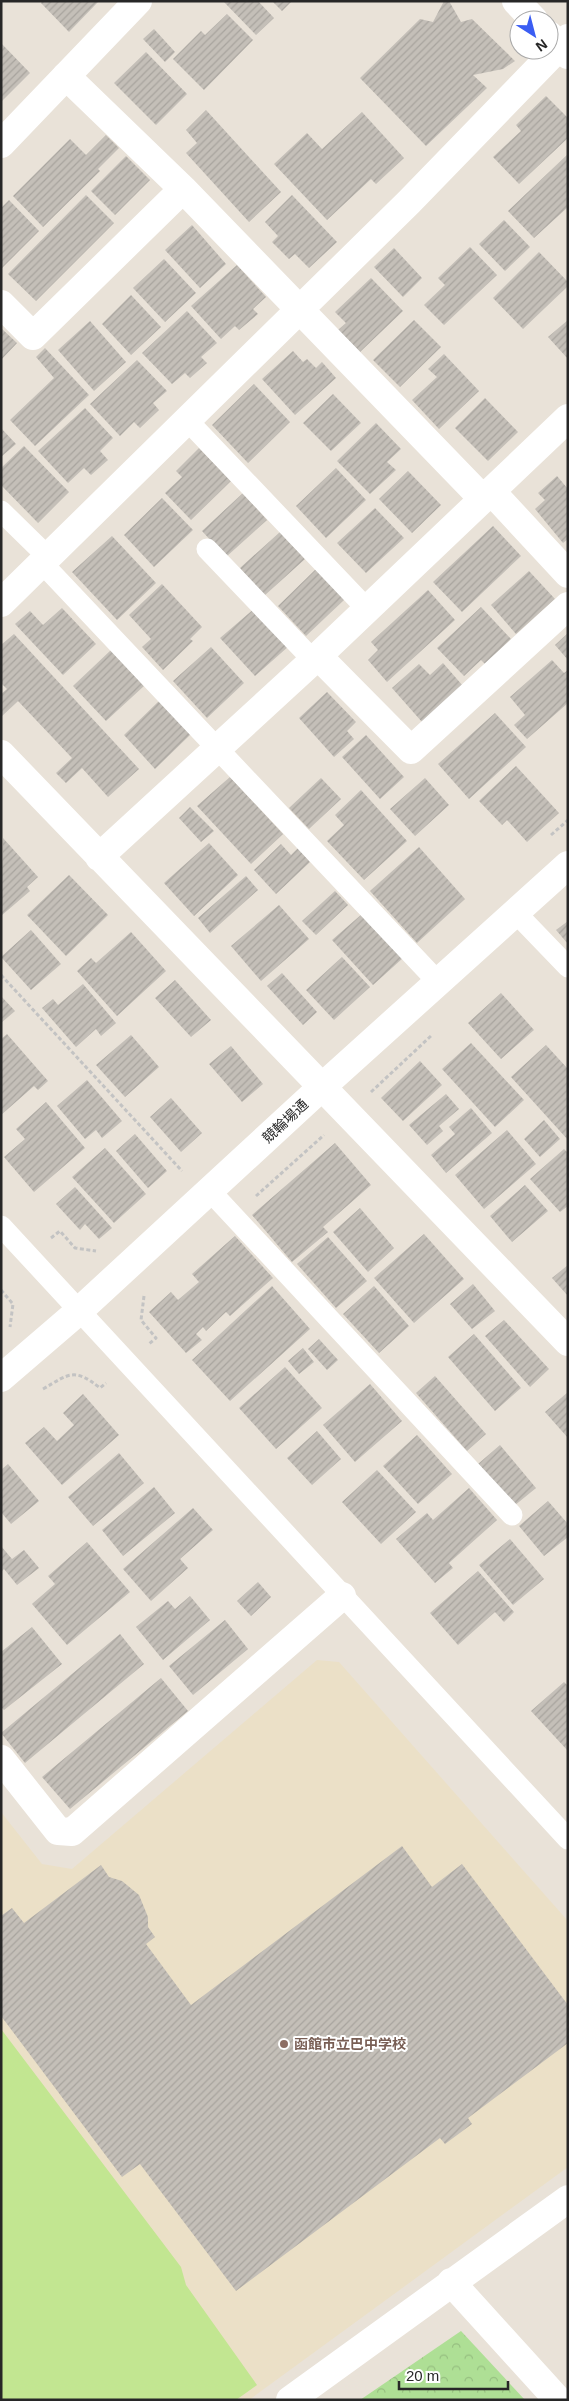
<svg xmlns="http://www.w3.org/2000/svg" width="569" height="2401" font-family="Arial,'Noto Sans JP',sans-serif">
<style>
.education{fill:#ebe0c7}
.park{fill:url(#park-crowns)}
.pitch{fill:#c2e691}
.building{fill:url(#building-hatch)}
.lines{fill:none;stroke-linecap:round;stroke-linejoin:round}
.path{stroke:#c3c3c3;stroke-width:3;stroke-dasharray:4 2.5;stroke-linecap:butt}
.lane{stroke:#fff;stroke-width:21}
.street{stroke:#fff;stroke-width:28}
.secondary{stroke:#fff;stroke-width:28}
.education-dot{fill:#8d6e63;stroke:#fff;stroke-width:2}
.labels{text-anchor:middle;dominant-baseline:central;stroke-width:4;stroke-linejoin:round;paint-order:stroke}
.street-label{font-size:14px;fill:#272727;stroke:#fff}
.education-label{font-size:14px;font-weight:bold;fill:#785e54;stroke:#fff;text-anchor:start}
</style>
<defs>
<pattern id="park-crowns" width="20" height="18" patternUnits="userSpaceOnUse" patternTransform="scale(1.25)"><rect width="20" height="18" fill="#aedf95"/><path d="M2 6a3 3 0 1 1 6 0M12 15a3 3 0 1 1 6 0" fill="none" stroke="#96bf80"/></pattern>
<pattern id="building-hatch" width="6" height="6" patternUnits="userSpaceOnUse" patternTransform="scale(1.25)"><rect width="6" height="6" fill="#c4bfb8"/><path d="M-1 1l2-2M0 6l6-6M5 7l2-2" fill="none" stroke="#a8a49e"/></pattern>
</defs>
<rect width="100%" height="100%" fill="#e9e2d8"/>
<path class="education" d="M317,1660l22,2 229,259v246l-319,233h-248v-588l41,52 30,5z"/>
<path class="park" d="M461,2331l64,69h-165z"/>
<path class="pitch" d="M1,2029l180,238 5,18 71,100 -21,15h-235z"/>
<path class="building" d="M42,1h57l-30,31 -28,-29z
M223,1h35l16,17 -18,17z
M272,1h20l-10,10z
M444,1h5l12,21 11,-3 43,42 -12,8 -30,6 14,13 -61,58 -66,-68 60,-59 13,3z
M227,14l26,26 -49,50 -31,-31 28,-28 4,4z
M154,29l21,23 -10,10 -22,-23z
M1,43l29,30 -29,29z
M146,52l41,42 -31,31 -42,-42z
M546,96l22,22v20l-49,46 -26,-27 28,-26 -5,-6z
M206,110l75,82 -32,30 -63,-69 11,-10 -11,-13z
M362,112l42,46 -28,26 -5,-5 -44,41 -53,-56 33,-31 15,16z
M106,135l13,13 -21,21 2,2 -57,56 -30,-31 57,-57 16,16z
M568,154v53l-34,31 -26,-27z
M126,156l24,24 -35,35 -24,-24z
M86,195l28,28 -78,78 -28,-27z
M292,195l45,47 -28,26 -14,-14 -6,5 -17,-17 6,-6 -13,-14z
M9,200l30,31 -38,38v-61z
M504,220l26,27 -25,24 -26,-27z
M192,225l34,39 -26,24 -35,-38z
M470,247l27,28 -53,50 -20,-20 21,-20 -7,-7z
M394,248l28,30 -19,19 -29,-30z
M539,252l29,30v4l-45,43 -30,-31z
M164,259l32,34 -31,29 -32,-34z
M237,265l29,32 -13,12 5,5 -19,16 -4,-4 -14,13 -30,-33z
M371,278l32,33 -43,41 -22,-22 8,-7 -11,-11z
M131,295l30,32 -30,28 -29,-31z
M187,311l30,32 -16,14 6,6 -17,15 -5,-5 -13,11 -30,-31z
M414,320l27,27 -41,40 -27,-27z
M568,320v39l-20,-22z
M90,321l36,41 -32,29 -36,-41z
M1,328l16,15 -16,17z
M45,348l44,47 -54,51 -25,-26 44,-42 -18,-21z
M293,351l10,11 4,-3 9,9 6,-6 14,16 -41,37 -33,-36z
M444,354l35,37 -40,38 -27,-29 25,-23 -9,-8z
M137,360l30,31 -14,12 6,7 -19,18 -6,-6 -14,14 -30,-32z
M254,384l36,38 -42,41 -36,-38z
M333,394l28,29 -30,28 -28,-28z
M485,398l33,34 -30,29 -33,-33z
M85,408l28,30 -13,13 8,9 -17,15 -7,-7 -16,15 -30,-32z
M376,423l25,26 -14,13 9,8 -26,24 -33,-33z
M1,428l15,16 -15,13z
M24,446l45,46 -31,31 -37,-38v-17z
M199,448l32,33 -40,39 -26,-27 17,-16 -6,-6z
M336,468l30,32 -40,38 -30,-32z
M408,471l33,34 -29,28 -33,-34z
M557,476l11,13v50l-5,4 -28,-34 10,-9 -7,-7z
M243,493l24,27 -41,37 -24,-26z
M162,498l31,32 -39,37 -30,-32z
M375,508l29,30 -38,35 -29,-30z
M493,526l28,30 -59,56 -29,-30z
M280,532l25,27 -41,37 -24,-28z
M112,536l44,47 -39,37 -45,-48z
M316,569l29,30 -39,37 -28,-30z
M529,571l26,28 -39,35 -25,-29z
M162,584l40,43 -12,12 3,2 -30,29 -21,-23 9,-8 -22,-24z
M428,590l27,30 -68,62 -19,-22 10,-10 -7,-8z
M481,607l30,32 -26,25 -4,-4 -17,16 -27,-28z
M62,608l34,36 -33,31 -48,-51 15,-13 13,14z
M255,608l34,38 -34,30 -35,-38z
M568,633v27l-13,-15z
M14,634l125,135 -31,28 -26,-29 -16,15 -10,-10 16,-15 -54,-57 -17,16v-23l6,-5 -6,-6v-38z
M211,647l33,36 -37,35 -34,-37z
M111,650l33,36 -38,35 -33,-35z
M552,660l12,13 4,-3v33l-41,36 -13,-14 11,-10 -15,-18z
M443,663l20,23 -41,36 -30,-34 27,-24 11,11z
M327,692l29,30 -9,9 7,8 -20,18 -35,-39z
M160,700l31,34 -36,35 -31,-34z
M495,713l31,34 -57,52 -31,-35z
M366,735l38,42 -24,22 -38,-42z
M516,766l43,47 -32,29 -20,-22 -5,5 -23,-24z
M230,777l53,57 -32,30 -54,-58z
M321,778l20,21 -32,30 -20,-21z
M425,778l24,27 -34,31 -25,-27z
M361,790l46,51 -43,39 -37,-39 17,-16 -9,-10z
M190,807l24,24 -13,11 -22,-24z
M3,838l35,39 -11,10 3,4 -29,25z
M209,843l29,32 -44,41 -30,-33z
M281,844l10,11 7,-7 12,14 -34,32 -22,-24z
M419,847l46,52 -48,44 -47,-52z
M69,875l39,40 -42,41 -39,-41z
M246,876l12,14 -48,43 -12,-15z
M335,891l13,14 -32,30 -14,-14z
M279,905l30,34 -48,42 -30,-35z
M362,914l41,44 -30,27 -41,-45z
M568,921v23l-12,-14z
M31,930l30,34 -30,26 -30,-33z
M131,932l35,39 -49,45 -40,-45 14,-13 5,5z
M342,957l28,30 -36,33 -28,-30z
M282,973l35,39 -14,13 -36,-39z
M175,980l36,40 -20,17 -36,-39z
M83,984l33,39 -15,13 -5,-7 -20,18 -34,-39 11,-9 5,6z
M501,993l33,37 -33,29 -33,-36z
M1,996l14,15 -14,12z
M7,1034l41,47 -10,9 -4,-4 -33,29v-76z
M131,1035l28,32 -34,30 -29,-32z
M471,1043l53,57 -29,27 -53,-58z
M546,1045l22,24v71l-57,-63z
M231,1046l32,38 -21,18 -33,-38z
M420,1061l22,24 -39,36 -22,-23z
M87,1080l35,41 -20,17 -6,-8 -11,9 -28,-33z
M446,1094l13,15 -20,17 4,5 -16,14 -18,-20z
M171,1098l31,35 -21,19 -31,-35z
M46,1102l39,46 -51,44 -30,-35 21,-18 -9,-10z
M471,1108l21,25 -46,40 -15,-18 24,-21 -6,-7z
M544,1120l16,19 -20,18 -16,-18z
M507,1130l29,34 -52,45 -29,-34z
M135,1134l32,37 -19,17 -32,-37z
M335,1143l36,42 -48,42 5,5 -36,30 -40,-47z
M105,1148l41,46 -32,29 -42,-46z
M564,1149l4,4v53l-8,6 -30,-33z
M525,1185l23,26 -36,31 -22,-26z
M75,1187l37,41 -13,11 -14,-15 -5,6 -24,-26z
M360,1208l34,40 -26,24 -35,-40z
M424,1234l40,45 -50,44 -40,-45z
M235,1236l38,42 -43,38 -4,-4 -20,19 -3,-4 -7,7 6,6 -16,13 -37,-41 22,-20 7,8 21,-18 -7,-8z
M328,1237l39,44 -31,27 -39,-44z
M568,1265v31l-16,-18z
M473,1284l22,27 -23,18 -22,-25z
M272,1286l38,43 -80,72 -38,-41z
M374,1286l35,40 -30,27 -36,-39z
M504,1320l45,49 -19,18 -45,-51z
M474,1334l47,54 -26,23 -47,-54z
M319,1339l19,21 -11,10 -19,-21z
M303,1348l11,14 -15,12 -11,-13z
M285,1367l37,41 -46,41 -37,-41z
M435,1376l51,58 -19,17 -51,-58z
M370,1384l32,37 -47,41 -32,-37z
M568,1392v46l-23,-26z
M83,1394l36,41 -57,50 -37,-42 19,-16 13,14 17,-16 -11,-12z
M317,1431l24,28 -29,26 -25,-27z
M417,1435l35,39 -34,30 -35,-38z
M500,1445l36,43 -22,18 -36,-42z
M119,1453l25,30 -51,43 -25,-29z
M8,1464l31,37 -28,23 -10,-12v-42z
M377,1470l39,42 -35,32 -39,-42z
M154,1487l21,26 -52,43 -21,-26z
M469,1488l28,32 -48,43 4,5 -18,15 -39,-44 31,-26 6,7z
M548,1501l20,23v13l-24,19 -25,-30z
M193,1508l20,22 -33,29 8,9 -37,33 -28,-32z
M510,1539l34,40 -31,26 -34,-40z
M87,1542l43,50 -63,53 -35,-41 23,-20 -7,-8z
M1,1546l11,13 12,-9 15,18 -22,17 -13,-16 -3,3z
M478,1571l36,41 -10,10 -9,-10 -37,33 -28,-32z
M258,1582l13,15 -20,19 -14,-15z
M190,1596l20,24 -47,40 -27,-33 32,-26 7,8z
M225,1620l23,29 -55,46 -24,-29z
M32,1627l30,37 -58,46 -3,-3v-55z
M120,1634l24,30 -119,99 -24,-30z
M161,1678l27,33 -118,98 -28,-32z
M564,1682l4,4v65l-37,-40z
M402,1846l30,41 30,-23 106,141v38l-100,75 4,6 -27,20 -5,-6 -204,153 -96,-127 -18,13 -121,-161v-100l11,-8 12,15 77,-58 8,12 13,4 17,14 9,22v10l7,10 -9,7 45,61z"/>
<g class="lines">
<path class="path" d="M551,835l17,-15
M1,975l181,196
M371,1092l61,-57
M256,1196l68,-61
M51,1238l9,-7 15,17 21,3
M1,1290l12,14 -3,23
M144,1296l-3,24 15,18 -7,6
M43,1389c26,-15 31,-22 57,-1l6,-5"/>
<path class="lane" d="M187,420l180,189
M1,511l47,46
M207,549l106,111
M42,563l396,419
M516,913l52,54
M210,1191l302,324
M1,1226l567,613"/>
<path class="street" d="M66,76l117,113 300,310
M1,304l32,32 150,-147
M491,491l77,83
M1,603l408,-401 159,-164
M318,656l93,94 157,-144
M1,754l567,588
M99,857l219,-201 250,-238
M1,1759l57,72 14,1 270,-236
M451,2282l107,118
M290,2400l278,-201"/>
<path class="secondary" d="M516,1l18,19
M549,35l19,20
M1,144l137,-143
M1,1378l78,-67 244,-225 245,-221"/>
</g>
<circle class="education-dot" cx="284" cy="2044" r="5"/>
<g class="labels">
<g class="street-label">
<text transform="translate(285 1121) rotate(-43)">競輪場通</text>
</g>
<g class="education-label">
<text x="294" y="2044">函館市立巴中学校</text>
</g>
</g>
<rect width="569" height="2401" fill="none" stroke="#272727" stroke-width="5"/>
<g transform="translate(534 35) rotate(144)"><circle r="24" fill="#ffffff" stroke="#a9a9a9"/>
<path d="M0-4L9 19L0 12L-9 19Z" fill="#3b5df3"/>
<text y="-8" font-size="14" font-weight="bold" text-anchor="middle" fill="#272727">N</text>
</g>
<path d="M399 2381v8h109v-8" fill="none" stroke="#272727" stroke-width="2.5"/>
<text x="406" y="2381" font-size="15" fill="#272727" stroke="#ffffff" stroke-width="4" paint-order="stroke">20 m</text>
</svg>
